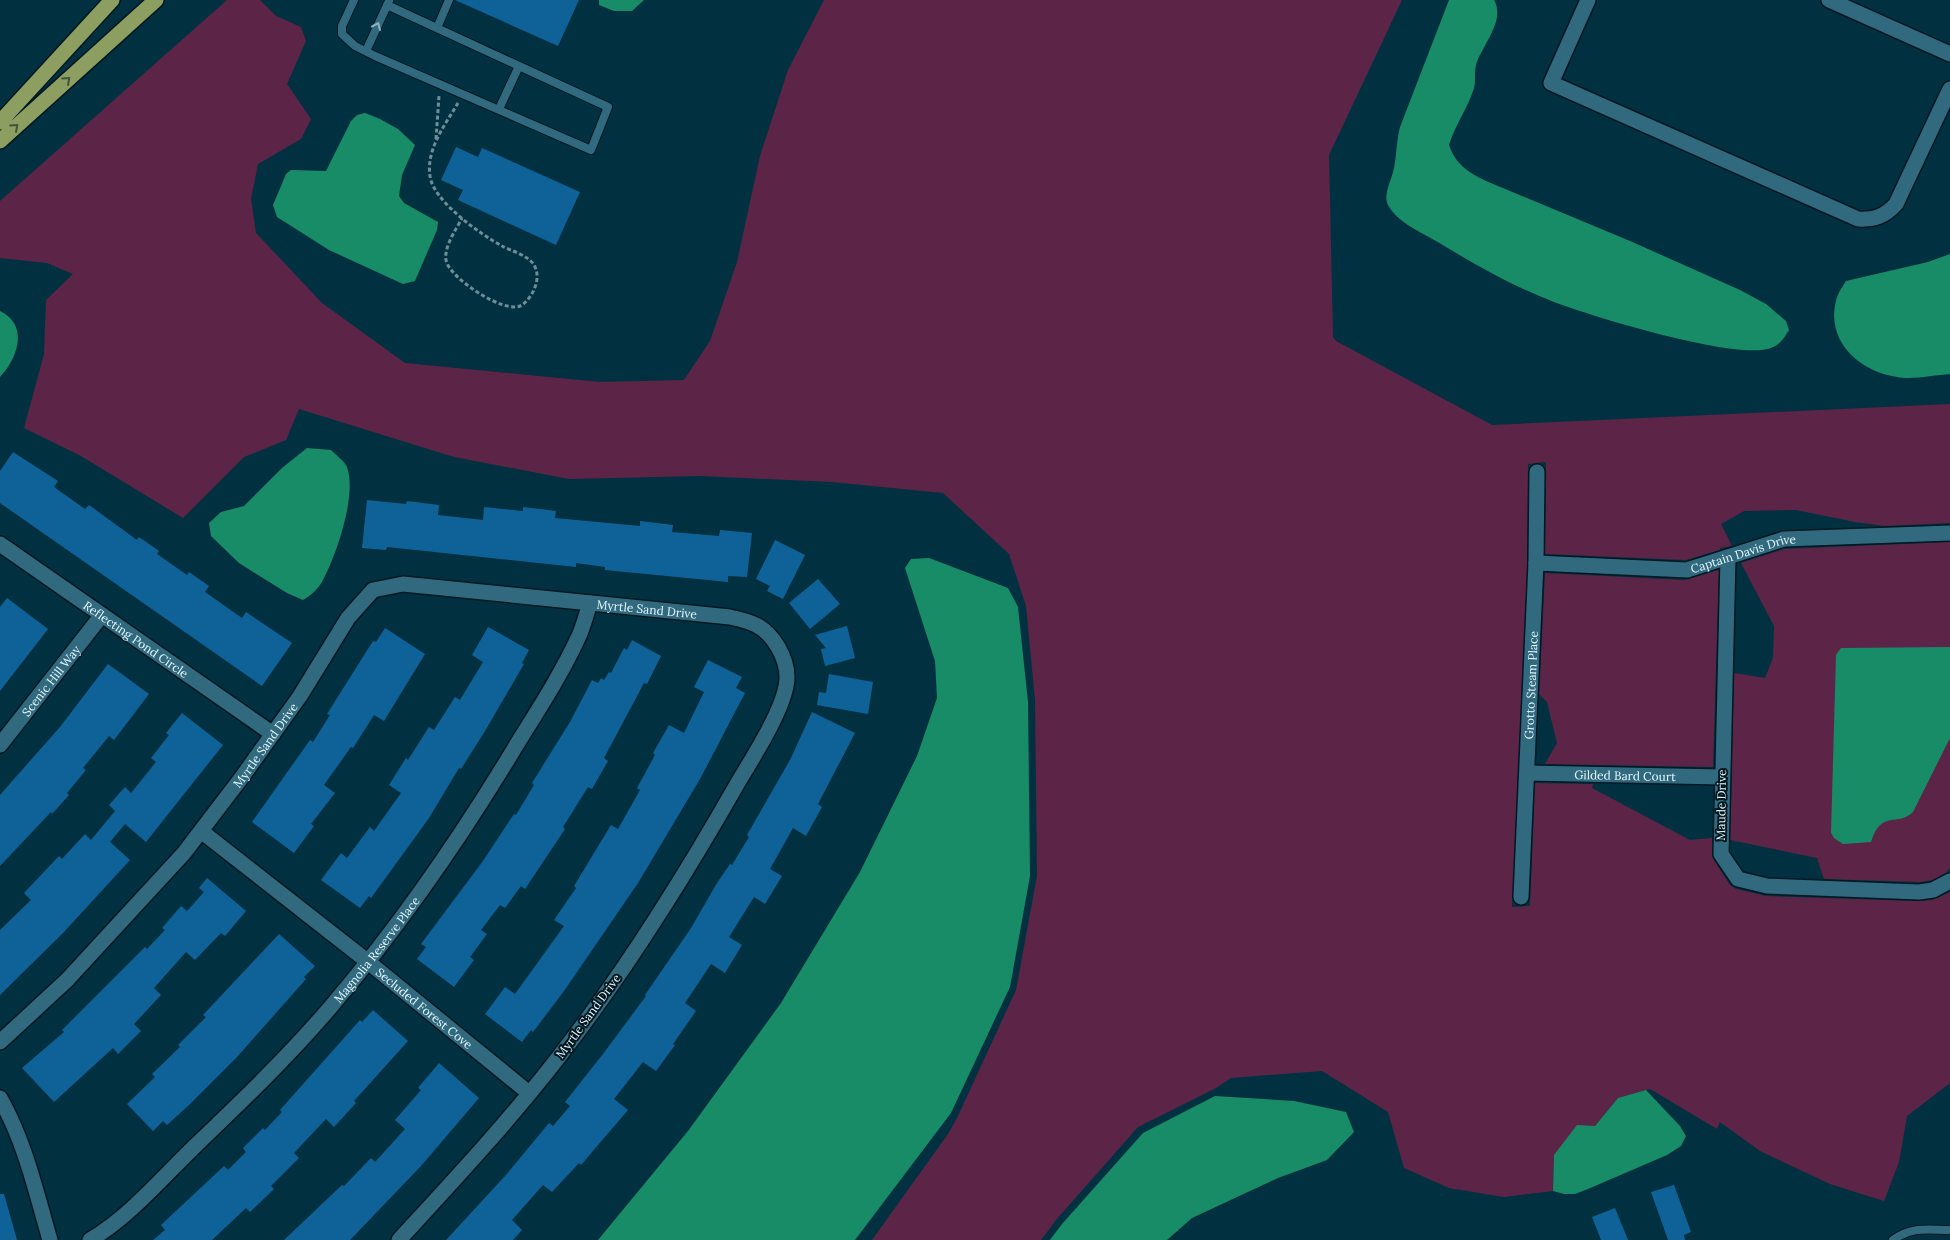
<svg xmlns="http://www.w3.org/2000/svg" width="1950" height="1240" font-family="Lora,serif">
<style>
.green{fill:#5c2547}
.water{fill:#188c66}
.building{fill:#0f6298}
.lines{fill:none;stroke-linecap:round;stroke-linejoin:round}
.lane-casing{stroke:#001822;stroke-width:10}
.street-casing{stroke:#001822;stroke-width:18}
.primary-casing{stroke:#001822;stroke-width:18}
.path{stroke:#6c8e99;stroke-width:3;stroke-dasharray:4 2.5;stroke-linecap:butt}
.lane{stroke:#316a7f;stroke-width:8}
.street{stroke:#316a7f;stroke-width:15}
.primary{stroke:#8d9e61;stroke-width:15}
.oneway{stroke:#8cb1bf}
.oneway2{stroke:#40543d}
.labels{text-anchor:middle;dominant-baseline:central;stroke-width:4;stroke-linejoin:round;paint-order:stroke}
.street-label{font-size:12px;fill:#e6f8ff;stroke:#011720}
</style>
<rect width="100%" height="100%" fill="#013140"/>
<path class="green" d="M227,0h33l16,16 25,11 5,14 -19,43 24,35 -10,20 -43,25 -7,35 5,34 66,70 83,60 195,19 84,-2 26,-39 27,-79 23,-106 28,-86 36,-70h578l-73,155 4,182 3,4 156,84 458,-21v119l-65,3 -30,-4 -59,-12 -52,1 -23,13 11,22 -12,2v2l-34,10 -141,-6 1,-92 -18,2 -1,109 -15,334 18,-1 5,-123 58,1 -1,4 98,52 22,-2 2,22 16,25 6,4 30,7 152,5 14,-1 18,-8v191l-43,33 -8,46 -15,39 -54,-17 -70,-33 -40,-29 -3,7 -67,-40 -32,9 -23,28 -41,29 -1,36 -49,6 -55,-9 -45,-20 -16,-56 -66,-41 -91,7 -15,10 -78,39 -82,93 -15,20h-169l76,-106 10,-18 58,-126 21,-114 -2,-176 -9,-94 -17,-52 -66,-61 -111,-11 -132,-6 -131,3 -115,-22 -155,-48 -13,31 -42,17 -61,61 -102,-62 -57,-28 20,-74 2,-54 27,-26 -26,-11 -47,-5v-57z
M1950,542v326c-8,10 -18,13 -30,14l-96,-3 -7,-21 -87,-18 4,-167 31,5 8,-20 1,-32 -33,-63 43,-14z
M1719,570l-6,197 -168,-3 12,-21 -10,-41 -8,-8 6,-121 140,7z"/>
<path class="water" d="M599,0h45l-12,11h-18l-15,-6z
M1449,0h45c12,21 -12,45 -18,65 -2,7 0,16 -2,23 -6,20 -19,37 -25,57 7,20 19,27 37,36l144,60 110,49 26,14 20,17 3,9c-5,8 -8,14 -18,18 -34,13 -180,-32 -217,-46 -42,-16 -80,-38 -118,-61 -17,-10 -39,-19 -48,-36 -5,-10 3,-24 5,-33 4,-15 3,-30 7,-45z
M365,113l15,6 18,10 17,16 -13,30 -3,21 5,7 34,19 -1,8 -22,51 -12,3 -74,-34 -52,-33 -4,-12 13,-31 5,-4 35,1 25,-50 6,-6z
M1950,254v120c-16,1 -38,6 -53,3 -40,-6 -73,-38 -60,-80 2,-6 6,-11 9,-16l82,-19z
M0,311c29,14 18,47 0,66z
M307,448l24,2c5,5 13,11 16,17 10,27 -10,86 -23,111 -4,9 -12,17 -21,22l-16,-7 -48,-30 -28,-27 -2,-13 12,-11 23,-6 38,-38z
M929,558l79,30 10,19 10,95 2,174 -20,111 -59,126 -96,127h-257l90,-109 93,-128 79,-131 57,-116 20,-58 -2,-37 -30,-93 6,-9z
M1950,647v91l-37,74c-15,15 -32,-3 -42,30l-28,2 -9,-6 -3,-5 5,-178 5,-7z
M1646,1090l34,36 6,10 -5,10 -14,9 -79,34 -13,5h-11l-11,-3 1,-36 23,-30 18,1 23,-28z
M1215,1096l79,5 52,11 8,20 -27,28 -49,18 -86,40 -25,22h-117l12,-16 81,-91z"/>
<path class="building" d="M455,0h124l-21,46z
M456,147l22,10 4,-9 98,44 -24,53 -98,-45 5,-10 -22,-10z
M13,452l45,29 -4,6 31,22 4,-4 48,35 2,-3 20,14 -2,3 30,21 2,-3 20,14 -4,6 37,26 4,-6 46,31 -30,43 -262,-183v-32z
M367,500l39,4 1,-3 32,4 -1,10 45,5 1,-13 39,4v-4l33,4 -1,7 85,8v-5l33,4 -1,7 47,4 1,-6 32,3 -5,44 -19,-1v6l-123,-12v-3l-29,-4v4l-189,-20 -1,3 -24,-2z
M775,540l30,15 -22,44 -16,-8 3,-5 -14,-7z
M818,579l22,25 -30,25 -21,-26z
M7,598l41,31 -48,62v-84z
M847,626l8,32 -30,8 -4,-17 5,-1 -11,-13z
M488,627l41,23 -7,13 2,1 -39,67 -24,38 -2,-1 -30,50 -58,80 -2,-2 -9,12 -39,-28 20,-27 6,5 23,-31 4,4 27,-38 -12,-8 17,-27 2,2 21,-33 5,3 21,-33 5,3 23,-38 -11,-7z
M385,628l40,26 -41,67 -10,-6 -21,33 -2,-1 -27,38 11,8 -24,31 3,2 -20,27 -42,-31 58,-82 3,2 17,-27 -3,-1 46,-73 3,1z
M632,640l29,16 -14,28 -3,-1 -40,75 4,3 -16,28 -4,-2 -25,40 2,2 -40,60 -4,-3 -16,22 -5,-3 -19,25 6,4 -17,23 4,3 -20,27 -37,-28 9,-12 -5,-3 62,-83 31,-47 2,1 18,-30 -2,-2 38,-61 22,-42 6,3 3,-5 3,2 5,-8 2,1 13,-25 3,2z
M708,660l34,17 -6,11 9,5 -45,86 -62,104 -74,108 -31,41 -2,-2 -9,12 -37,-28 20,-27 10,7 49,-68 -10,-6 22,-32 -2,-2 37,-61 7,4 22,-39 -3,-2 18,-33 -2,-2 16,-28 15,8 20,-41 -10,-5z
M108,664l41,30 -35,46 -5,-4 -26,32 3,2 -19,23 2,2 -17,19 -1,-2 -51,54v-71l60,-68z
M829,674l44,8 -5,32 -51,-9 2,-13 7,1z
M812,712l43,21 -37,71 4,3 -16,29 -13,-8 -23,41 12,7 -17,28 -11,-7 -25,40 13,8 -17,28 -14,-9 -26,39 11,8 -23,33 2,1 -19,26 -13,-9 -29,37 14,11 -47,55 -2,-2 -27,29 -9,-7 -31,35 10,10 -9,10h-67l60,-65 43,-52 4,3 17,-20 -5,-4 38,-48 43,-58 -1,-1 46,-67 26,-45 13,-19 2,1 17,-28 -2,-2 43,-75z
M182,713l41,32 -77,97 -21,-18 -15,18 20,18 -67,73 -63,62v-65l31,-30 -7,-7 35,-37 3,3 23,-25 6,6 24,-29 -6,-6 16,-18 6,6 25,-31 -5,-4 18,-23 -3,-2z
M207,878l39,33 -21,25 -4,-3 -26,27 -9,-8 -32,36 7,7 -27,29 7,7 -23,23 -5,-6 -59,54 -32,-34 42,-36 -2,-2 83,-83 2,2 18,-19 -3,-2 19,-22 6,5 17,-19 -5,-4z
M279,934l36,32 -11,11 2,2 -69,78 -48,48 -22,20 -4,-4 -10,10 -26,-27 28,-27 -3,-3 28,-27 -2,-2 28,-28 -3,-2z
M373,1010l35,31 -54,60 2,2 -22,24 -8,-8 -32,34 5,5 -28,28 3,3 -24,23 -4,-4 -34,32h-59l12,-10 -4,-5 63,-59 4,4 18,-18 -3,-4 20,-20 2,2 17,-18 -2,-2 80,-90 2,2z
M439,1063l40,35 -58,68 -71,74h-66l58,-55 2,1 27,-28 4,4 30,-33 -10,-9 26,-30 -3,-2z
M1674,1185l17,47 -7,3 1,5h-17l-17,-48z
M0,1194h4l13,46h-17z
M1615,1208l13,32h-27l-9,-23z"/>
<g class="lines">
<defs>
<path id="lane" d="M354,0l-12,26v8l13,12 20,10 216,94 17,-43 -89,-41
M387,5l132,61 -20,43
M437,28l12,-28
M366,51l23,-50
M1893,1240c18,-14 36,-10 57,-10"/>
<g id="street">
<path d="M1588,0l-37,83 307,136c17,1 27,-3 38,-15l54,-115"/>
<path d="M1829,0l121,54"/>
<path id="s1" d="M0,544l273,190"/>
<path d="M1728,557l-7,297 17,25 29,7 152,6 14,-2 17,-9"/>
<path id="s2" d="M1536,563l151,7 97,-31 166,-6"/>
<path id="s3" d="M0,745l102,-130"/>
<path id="s4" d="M1527,773l195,4"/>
<path id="s5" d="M201,831l166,130 162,132"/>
<path id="s6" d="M1521,897l15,-334 1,-91"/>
<path id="s7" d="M0,1042l67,-62 117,-127 58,-76 58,-81 48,-78 25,-28 30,-6 327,33c9,2 19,4 26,8 17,8 31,33 31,52 0,29 -36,83 -51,109 -53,93 -109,183 -175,268 -50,65 -106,125 -162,186"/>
<path d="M0,1098c25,44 36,94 50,142"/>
<path id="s8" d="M90,1240c39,-23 71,-61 104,-93 48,-46 97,-93 140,-144 67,-79 127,-166 180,-254 22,-36 46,-72 64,-111 5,-10 8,-23 12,-35"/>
</g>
<path id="primary" d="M0,122l112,-122
M0,141l156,-141"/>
</defs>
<use href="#lane" class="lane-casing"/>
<use href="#street" class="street-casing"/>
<use href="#primary" class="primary-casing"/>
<path class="path" d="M458,103c-13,22 -32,46 -28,73 3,25 50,58 72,70 9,5 26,9 32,19 8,13 -1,32 -12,40 -16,11 -74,-28 -76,-45 -2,-14 10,-30 16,-42
M436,139l3,-43"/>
<use href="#lane" class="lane"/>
<use href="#street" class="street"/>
<use href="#primary" class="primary"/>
</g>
<defs><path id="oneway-chevron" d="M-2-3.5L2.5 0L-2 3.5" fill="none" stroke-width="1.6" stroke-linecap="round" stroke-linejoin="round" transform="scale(1.25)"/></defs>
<use class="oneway" href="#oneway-chevron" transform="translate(377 26) rotate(-66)"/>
<g class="oneway2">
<use href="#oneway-chevron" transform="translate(67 80) rotate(-42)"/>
<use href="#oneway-chevron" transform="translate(15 127) rotate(-42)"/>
</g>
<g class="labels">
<g class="street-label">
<text stroke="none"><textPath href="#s2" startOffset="210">Captain Davis Drive</textPath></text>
<text stroke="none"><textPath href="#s7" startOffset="864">Myrtle Sand Drive</textPath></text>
<text stroke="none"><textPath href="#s1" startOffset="166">Reflecting Pond Circle</textPath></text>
<text stroke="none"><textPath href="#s3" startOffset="82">Scenic Hill Way</textPath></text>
<text stroke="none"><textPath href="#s6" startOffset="212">Grotto Steam Place</textPath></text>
<text stroke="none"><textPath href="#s7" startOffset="399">Myrtle Sand Drive</textPath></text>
<text stroke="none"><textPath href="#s4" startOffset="98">Gilded Bard Court</textPath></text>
<text transform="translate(1721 805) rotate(-89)">Maude Drive</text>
<text stroke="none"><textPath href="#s8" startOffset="409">Magnolia Reserve Place</textPath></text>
<text stroke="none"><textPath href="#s5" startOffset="285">Secluded Forest Cove</textPath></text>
<text transform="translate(588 1016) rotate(-54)">Myrtle Sand Drive</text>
</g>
</g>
</svg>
